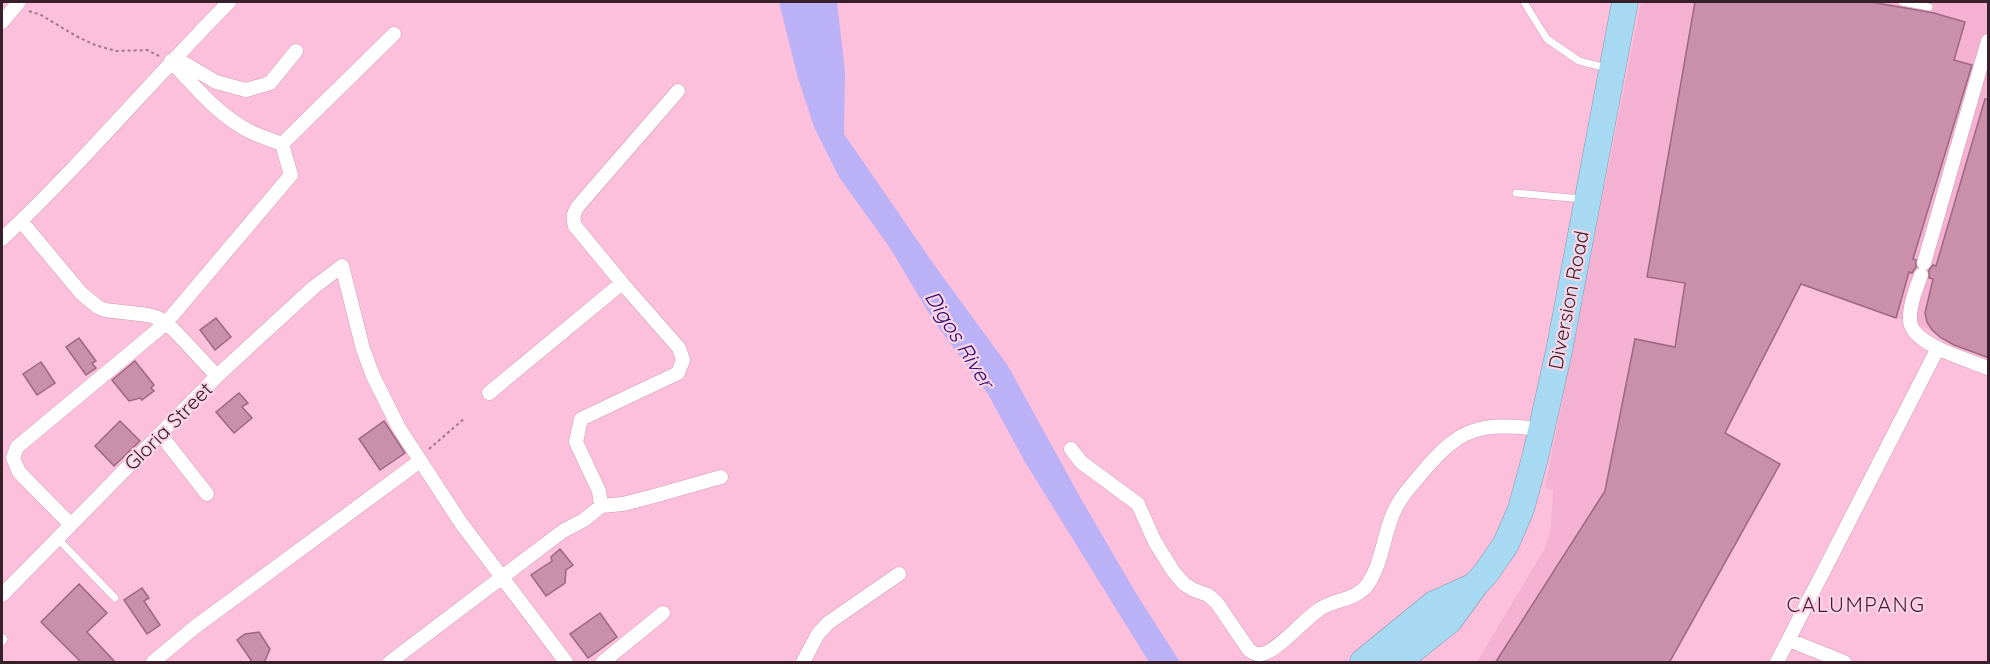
<svg xmlns="http://www.w3.org/2000/svg" width="1990" height="664" font-family="Quicksand,sans-serif">
<style>
.built{fill:#f5b1d1}
.water{fill:#bab1f6}
.building{fill:#ca90ab;stroke:#9d6681;stroke-width:1.5}
.lines{fill:none;stroke-linecap:round;stroke-linejoin:round}
.lane-casing{stroke:#d398b4;stroke-width:8}
.street-casing{stroke:#d398b4;stroke-width:15}
.highway-casing{stroke:#8098ac;stroke-width:27}
.path{stroke:#a1768a;stroke-width:2;stroke-dasharray:3 3;stroke-linecap:butt}
.lane{stroke:#fff;stroke-width:7}
.street{stroke:#fff;stroke-width:14}
.highway{stroke:#a8d9f2;stroke-width:26}
.labels{text-anchor:middle;dominant-baseline:central;stroke-width:4.5;stroke-linejoin:round;paint-order:stroke}
.street-label{font-size:20px;fill:#37202b;stroke:#fbd5e6}
.water-label{font-size:21px;font-style:italic;fill:#2e086e;stroke:#fbd5e6}
.neighbourhood-label{font-size:21px;letter-spacing:1.5px;fill:#4a1b34;stroke:#fbd5e6}
</style>
<rect width="100%" height="100%" fill="#fdc0dc"/>
<path class="built" d="M1641,2h347v356l-34,-13 -22,-15 -131,-46 -76,149 55,31 -111,198h-192l68,-114 6,-22 2,-36 -8,-2z"/>
<path class="water" d="M779,2h58l8,69 -1,63 91,132 73,100 72,131 57,98 43,67h-31l-124,-200 -37,-68 -55,-74 -43,-72 -51,-71 -25,-50 -16,-49z"/>
<path class="building" d="M1695,2h176l63,11 31,9 -11,38 18,5 -59,194 3,1v7l-4,6 -3,-1 -13,46 -95,-34 -76,149 55,31 -111,199h-174l110,-172 30,-152 40,8 10,-64 -38,-6z
M1985,99h4v259l-35,-13 -13,-7 -9,-8 -5,-8 -2,-9 8,-34 -4,-1v-8l4,-5 3,1z
M216,318l15,19 -16,13 -15,-20z
M79,338l17,23 -4,2 4,5 -10,7 -20,-28z
M135,361l19,24 -3,3 3,3 -12,9 -2,-2 -11,3 -17,-21z
M41,362l14,21 -18,12 -14,-21z
M239,393l9,10 -6,4 10,11 -18,15 -18,-21z
M120,421l20,20 -26,25 -19,-20z
M384,421l21,32 -25,17 -21,-31z
M560,549l13,16 -7,5 -1,13 -19,13 -15,-21 21,-14 -1,-4z
M79,584l28,29 -20,19 29,31h-34l-41,-41z
M142,588l7,10 -5,3 16,24 -13,9 -23,-34z
M600,613l17,24 -29,21 -18,-24z
M259,632l11,17 -6,14h-11l-16,-23 8,-6z"/>
<g class="lines">
<defs>
<path id="lane" d="M1524,2l23,37 32,22 28,7
M1902,2l27,5
M1516,193l66,6
M57,538l58,60
M2,637l2,2 -2,3"/>
<path id="street" d="M2,22l17,-20
M171,61l13,2 32,19 30,8 24,-7 26,-32
M171,61c24,26 48,55 80,71 10,5 21,8 31,12
M282,144l112,-110
M21,221l60,72 17,14 7,3 43,5 10,3 15,11 44,47
M2,239c80,-75 150,-159 227,-237
M1924,263l64,-222
M1921,275c-5,14 -12,31 -11,46 2,24 59,39 78,47
M622,283l-47,-57c-3,-9 -1,-14 4,-21l99,-114
M489,393l133,-110 57,65 4,12 -5,13 -97,46 -5,23 23,49 2,15
M160,434l47,60
M1071,449l10,13 57,42 17,38 18,29 11,13 10,6 14,5 9,8 32,47c4,3 8,5 13,4 17,-4 42,-35 58,-45 15,-10 37,-9 48,-25 13,-20 15,-43 23,-65 6,-18 18,-31 30,-45 41,-49 59,-51 120,-45
M70,524l-51,-52 -6,-14 4,-11 148,-123 126,-149 -9,-31
M2,595l215,-219 97,-89 28,-21 21,83 10,27 26,52 62,95 105,139
M1789,640l55,22
M153,662l42,-35 225,-166
M390,662l173,-131 21,-11 17,-14 22,-2 31,-8 67,-19
M603,662l60,-49
M803,662l15,-28 10,-11 71,-49
M1777,662l161,-314"/>
<path id="highway" d="M1363,662l71,-58 38,-17
M1397,662l52,-41 26,-36 11,-12 20,-29 15,-35 15,-55 23,-103 66,-349"/>
</defs>
<use href="#lane" class="lane-casing"/>
<use href="#street" class="street-casing"/>
<use href="#highway" class="highway-casing"/>
<path class="path" d="M29,11l12,4 35,21 19,9 21,6 31,-1 12,6
M429,449l36,-31"/>
<use href="#lane" class="lane"/>
<use href="#street" class="street"/>
<use href="#highway" class="highway"/>
</g>
<g class="labels">
<g class="street-label">
<text transform="translate(1568 300) rotate(-79)">Diversion Road</text>
<text transform="translate(168 426) rotate(-45)">Gloria Street</text>
</g>
<g class="water-label">
<text transform="translate(960 339) rotate(58)">Digos River</text>
</g>
<g class="neighbourhood-label">
<text x="1856" y="604">CALUMPANG</text>
</g>
</g>
<rect width="1990" height="664" fill="none" stroke="#37202b" stroke-width="6"/>
</svg>
